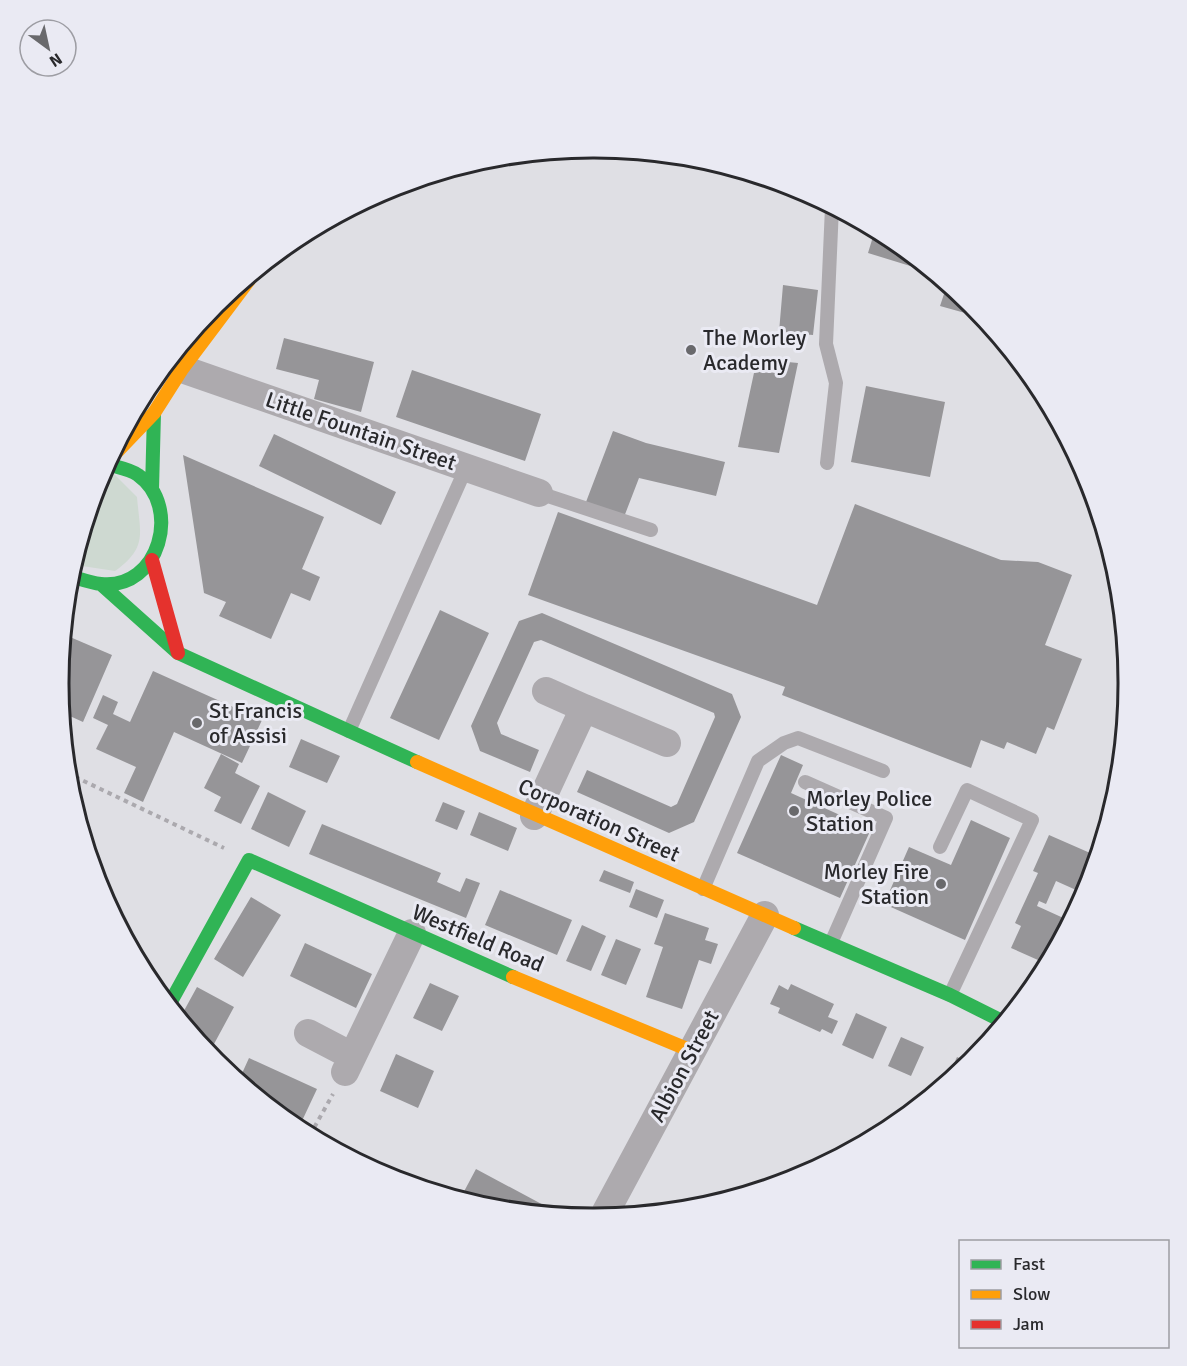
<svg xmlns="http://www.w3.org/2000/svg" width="1187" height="1366" font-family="Signika,sans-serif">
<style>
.green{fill:#ced9d1}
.building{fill:#969598}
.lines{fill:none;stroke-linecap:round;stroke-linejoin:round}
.path{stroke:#aba9ae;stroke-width:4;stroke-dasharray:4.5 4.5;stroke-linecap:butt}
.lane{stroke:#adaaae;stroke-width:14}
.street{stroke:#adaaae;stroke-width:28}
.fast{stroke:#30b455;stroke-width:14}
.slow{stroke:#ff9f0a;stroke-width:14}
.jam{stroke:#e5322d;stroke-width:14}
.poi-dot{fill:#69696c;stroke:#eaeaf3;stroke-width:2}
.labels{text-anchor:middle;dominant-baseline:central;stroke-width:6;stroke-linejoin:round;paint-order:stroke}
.poi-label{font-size:22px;fill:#29292c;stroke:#eaeaf3;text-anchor:start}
.street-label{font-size:22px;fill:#29292c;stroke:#eaeaf3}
.rim{fill:none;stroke:#29292c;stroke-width:3}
</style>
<rect width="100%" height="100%" fill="#dfdfe4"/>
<path class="green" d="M114,474l23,23c3,37 11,50 -22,74l-33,-5 -7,-8 24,-80z"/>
<path class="building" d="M875,230l16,8 42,35 -65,-20z
M783,285l35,5 -5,45 -34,-3z
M947,285l25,20 11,13 -43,-12z
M284,338l90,24 -13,50 -47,-13 5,-19 -43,-11z
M757,359l41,4 -19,90 -41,-6z
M412,370l129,44 -16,47 -129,-44z
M866,386l79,16 -15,75 -79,-15z
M613,431l33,12 79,19 -9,34 -77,-18 -15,39 -38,-15z
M274,434l122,58 -15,33 -122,-59z
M183,455l141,62 -22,52 18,8 -10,24 -19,-8 -20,46 -52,-23 7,-14 -22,-9z
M855,504l146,56 37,2 34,13 -27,70 37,14 -28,71 -7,-3 -11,27 -29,-12 -3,7 -23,-9 -10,28 -189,-73 3,-8 -257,-92 30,-83 259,93z
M440,610l49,23 -50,107 -49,-22z
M542,613l190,81 9,23 -47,105 -25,11 -92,-41 10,-22 84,37 6,-3 38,-87 -1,-4 -173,-73 -7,2 -37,81 4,11 38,16 -9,22 -50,-21 -9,-25 48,-105z
M63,634l49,21 -29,67 -22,-10 -2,-29z
M153,671l109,49 -20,43 -68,-31 -31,70 -19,-9 12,-26 -40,-18 12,-24 -15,-7 10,-23 15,7 -5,12 17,8z
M301,739l39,17 -13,27 -38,-16z
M221,754l18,10 -4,9 25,13 -19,38 -27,-13 7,-14 -17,-9z
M781,755l22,10 -12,28 80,36 -31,69 -103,-45z
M268,792l38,19 -17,36 -38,-18z
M443,802l22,9 -8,19 -22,-9z
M479,812l38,16 -9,23 -38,-16z
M971,820l39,18 -45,102 -81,-36 25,-57 42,18z
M322,824l119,49 -4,9 23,10 6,-14 14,5 -14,35 -157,-64z
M1049,835l48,21 -12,38 -29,-13 -10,23 -7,-3 -2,5 33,15 -23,43 -36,-16 10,-22 -6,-3 23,-50 -5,-2z
M604,870l30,12 -4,11 -31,-12z
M636,889l28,11 -7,18 -28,-11z
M500,890l72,30 -15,35 -72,-30z
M251,897l30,18 -38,62 -29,-18z
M665,913l44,15 -4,12 13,4 -7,20 -12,-4 -17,49 -36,-12 17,-50 -9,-3z
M582,925l24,11 -15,35 -25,-10z
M616,939l25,10 -15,36 -25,-10z
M305,943l67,31 -16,34 -66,-32z
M430,983l29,13 -17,35 -29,-13z
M791,984l43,20 -6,13 10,4 -6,13 -10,-5 -2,3 -42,-19 2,-5 -10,-4 9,-19 9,5z
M197,987l37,20 -20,37 -24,-14 -10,-12z
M856,1013l31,14 -14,32 -31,-14z
M193,1035l19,10 -4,8z
M901,1037l23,10 -13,29 -23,-10z
M396,1054l38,17 -16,37 -38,-17z
M957,1057l13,6 -25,20z
M249,1058l68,31 -16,34 -25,-11 -37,-32z
M476,1169l86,46 -73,-7 -29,-9z"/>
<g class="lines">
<path class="path" d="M67,773l157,75
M310,1135l23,-41"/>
<path class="lane" d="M827,463l9,-80 -10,-39 6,-137
M539,493l112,37
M1123,659l3,-1
M349,731l117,-263
M805,782l81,36 -55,125
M940,847l27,-57 65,30 -82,175
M703,889l55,-128 26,-18 14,-5 85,33"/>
<path class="street" d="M182,369l357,124
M546,691l38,17
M534,816l50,-108 83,35
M308,1033l44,23
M345,1072l67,-139
M603,1217l162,-302"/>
<path class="fast" d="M152,489l2,-76
M70,576c10,3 21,7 31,8 59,6 81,-78 37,-109 -8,-6 -22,-8 -31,-11
M102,585l76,68 239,109
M794,928l156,67 54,27
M169,1005l80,-145 264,117"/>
<path class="slow" d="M109,460l45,-47 28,-44 73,-97
M417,762l377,166
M513,977l179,74"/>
<path class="jam" d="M152,560l26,93"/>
</g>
<g class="poi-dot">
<circle cx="691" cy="350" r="6"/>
<circle cx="197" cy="723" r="6"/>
<circle cx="794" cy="811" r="6"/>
<circle cx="941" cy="884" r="6"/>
</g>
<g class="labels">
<g class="poi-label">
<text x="703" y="337">The Morley<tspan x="703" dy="25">Academy</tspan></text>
<text x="209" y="710">St Francis<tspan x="209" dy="25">of Assisi</tspan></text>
<text x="806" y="798">Morley Police<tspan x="806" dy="25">Station</tspan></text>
<text x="929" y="871" text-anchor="end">Morley Fire<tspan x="929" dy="25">Station</tspan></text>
</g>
<g class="street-label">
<text transform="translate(361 431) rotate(19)">Little Fountain Street</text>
<text transform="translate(599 820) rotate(24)">Corporation Street</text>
<text transform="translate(478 938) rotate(23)">Westfield Road</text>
<text transform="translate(684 1066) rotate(-62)">Albion Street</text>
</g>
</g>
<path d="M0 0H1187V1366H0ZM593 158H594A524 524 0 0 1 1118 682V684A524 524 0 0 1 594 1208H593A524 524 0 0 1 69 684V682A524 524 0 0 1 593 158Z" fill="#eaeaf3" fill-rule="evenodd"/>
<path class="rim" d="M593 158H594A524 524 0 0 1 1118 682V684A524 524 0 0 1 594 1208H593A524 524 0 0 1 69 684V682A524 524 0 0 1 593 158Z"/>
<rect x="959" y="1240" width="210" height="108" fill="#eaeaf3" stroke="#9d9da3" stroke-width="1.5"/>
<rect x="971" y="1260" width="30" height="9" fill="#30b455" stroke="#9d9da3" stroke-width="1.5"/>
<text x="1013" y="1270" font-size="18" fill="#29292c">Fast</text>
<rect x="971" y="1290" width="30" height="9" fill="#ff9f0a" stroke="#9d9da3" stroke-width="1.5"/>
<text x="1013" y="1300" font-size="18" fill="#29292c">Slow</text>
<rect x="971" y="1320" width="30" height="9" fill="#e5322d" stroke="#9d9da3" stroke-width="1.5"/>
<text x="1013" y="1330" font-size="18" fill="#29292c">Jam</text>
<g transform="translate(48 48) rotate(147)"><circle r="28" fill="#eaeaf3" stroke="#9d9da3" stroke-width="1.5"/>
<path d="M0-4.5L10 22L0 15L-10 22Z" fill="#69696c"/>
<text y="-9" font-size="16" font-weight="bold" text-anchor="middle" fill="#29292c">N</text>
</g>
</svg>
